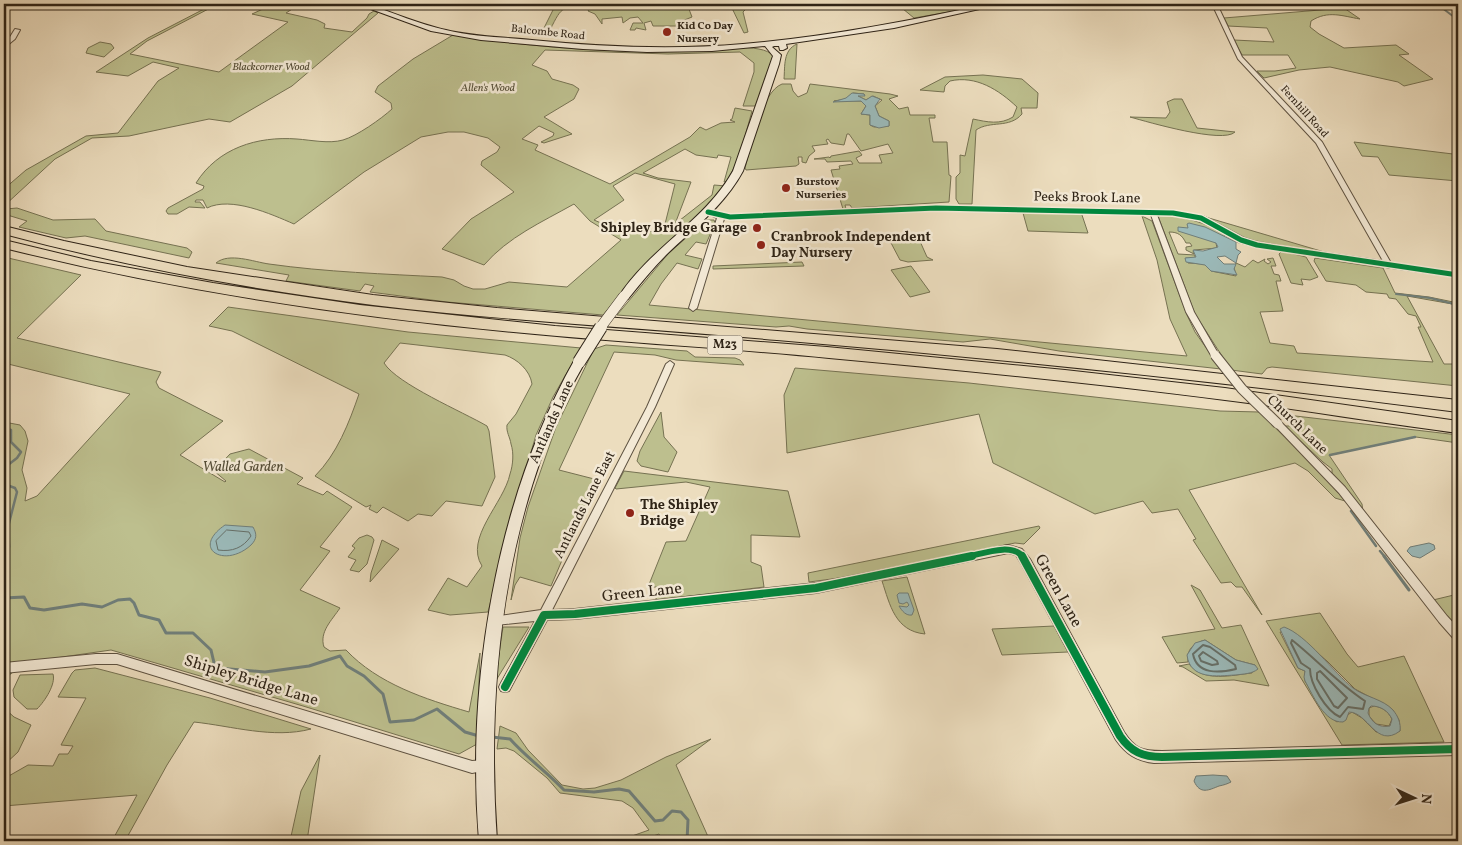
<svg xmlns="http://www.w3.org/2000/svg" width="1462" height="845" font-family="Vollkorn,serif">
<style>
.green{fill:#bdbf8e;stroke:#767252;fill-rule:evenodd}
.water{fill:#9bbaba;stroke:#707e79;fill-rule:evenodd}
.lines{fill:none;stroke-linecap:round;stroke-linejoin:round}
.shore-far1{stroke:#656f68;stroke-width:1}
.shore{stroke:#656f68;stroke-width:2}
.stream-far2{stroke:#707e79;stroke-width:2}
.stream-far1{stroke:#707e79;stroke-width:2.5}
.stream{stroke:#707e79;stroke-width:3}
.minor-casing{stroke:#5e5241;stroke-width:2}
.tertiary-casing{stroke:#5e5241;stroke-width:2}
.secondary-casing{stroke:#2f2417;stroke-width:2}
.motorway-casing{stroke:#2f2417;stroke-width:2}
.minor{fill:#f3e9d5;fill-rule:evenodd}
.tertiary{fill:#f3e9d5;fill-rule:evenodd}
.secondary{fill:#f3e9d5;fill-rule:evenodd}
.motorway{fill:#ecddbe;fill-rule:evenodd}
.minor-bridge-casing{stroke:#5e5241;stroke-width:11;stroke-linecap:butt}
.secondary-bridge-far1-casing{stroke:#2f2417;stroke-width:11;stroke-linecap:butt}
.secondary-bridge-casing{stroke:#2f2417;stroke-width:14;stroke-linecap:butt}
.minor-bridge{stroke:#f3e9d5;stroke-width:9}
.secondary-bridge-far1{stroke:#f3e9d5;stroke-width:10}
.secondary-bridge{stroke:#f3e9d5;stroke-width:12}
.cycleway-far2-casing{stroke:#f3e9d5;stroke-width:8}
.cycleway-far1-casing{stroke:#f3e9d5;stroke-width:9}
.cycleway-casing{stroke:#f3e9d5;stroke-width:11}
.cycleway-far2{stroke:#00873e;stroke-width:5}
.cycleway-far1{stroke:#00873e;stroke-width:6}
.cycleway{stroke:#00873e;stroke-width:8}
.poi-dot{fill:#8f2418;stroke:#f3e9d5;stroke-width:2}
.labels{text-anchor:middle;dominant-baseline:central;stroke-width:5;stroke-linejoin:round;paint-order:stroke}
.far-poi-label{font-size:11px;font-weight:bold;fill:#2f2417;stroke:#f3e9d5;text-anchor:start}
.far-street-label{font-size:11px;fill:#2f2417;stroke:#f3e9d5}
.far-park-label{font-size:11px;font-style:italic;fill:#524b35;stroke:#f3e9d5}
.shield{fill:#f3e9d5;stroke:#6a5f50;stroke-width:1}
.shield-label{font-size:12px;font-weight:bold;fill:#2f2417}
.street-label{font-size:14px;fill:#2f2417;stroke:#f3e9d5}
.poi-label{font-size:14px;font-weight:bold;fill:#2f2417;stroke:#f3e9d5;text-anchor:start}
.park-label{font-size:14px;font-style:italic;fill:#524b35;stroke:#f3e9d5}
.near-street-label{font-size:16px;fill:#2f2417;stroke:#f3e9d5}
</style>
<rect width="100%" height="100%" fill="#ecddbe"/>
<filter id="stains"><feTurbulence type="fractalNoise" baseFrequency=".004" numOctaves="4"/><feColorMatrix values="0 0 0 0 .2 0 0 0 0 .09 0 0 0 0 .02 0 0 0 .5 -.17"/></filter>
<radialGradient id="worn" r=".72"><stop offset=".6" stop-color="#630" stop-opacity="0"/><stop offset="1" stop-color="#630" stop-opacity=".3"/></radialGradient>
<path class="green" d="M177,4h38l1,1 -69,36 -17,13 89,18 69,-50 -36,-8 22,-10h26l-14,9 31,7 8,4 -1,4 28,4 15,-14 2,-4 5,-3 4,2 -86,73 -62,36 -21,-3 -80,17 -37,2 -37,21 -51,47 2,3 11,-1 36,12 42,-1 11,12 81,17 5,4 -3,6 -104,-22 -19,2 -47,-11 8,-6 -23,-7v-25l22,-19 60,-34 32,-3 40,-52 21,-13 -26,-6 -25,14 -32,-4 52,-34 56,-29z
M556,4h131l5,13 -15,6 1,3h-25l-2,-5 -7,2 2,7 -10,-2 -1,2h-5l3,-7h10l-5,-6 -8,1 -7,5 -1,-6 -20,2v5l-7,-10 -7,-3 2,-3c-29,0 -27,-4 -40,22h-7z
M730,4h25l1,2 -9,2 -4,4 5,20 -4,1z
M897,4c14,0 25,12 40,1l4,3 5,-1 -4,-3h15l9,5 -52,9z
M1344,8l16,11c-18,-3 -32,-9 -49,2l-1,6 9,7 25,14 52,-3 13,9 -10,1 34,24 -29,7 -6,-4 -68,-15 -31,3 -35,8 -7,-7h18l21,-3 -8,-13h-46l-8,-15 40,2 -7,-14 -39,-2 -4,-8z
M453,35c79,12 159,19 239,15 17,-1 72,-8 81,6l-17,50h-13l11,-34v-9l-14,-11 -72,2 -123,-4 -13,15 15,6 5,8 21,6 6,4 -5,10 -30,18 28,17 -28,9 -3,-1 12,-6 1,-3 -15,-7 -17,13 16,6 -3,5 75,34 80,-47 10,-10 6,3 15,-7 14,-1 -5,-2 2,-1 3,-11 17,3 -13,47 -12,23 -3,1 7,-25 -13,-2 -1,3 -21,-3 -11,-6 -42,24 15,5 33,4 -16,42 37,-29 2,-10 12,1 -3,6 -81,77 -39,46 -156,-13 -77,-10 4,-6 -9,-2 -5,7 -74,-10 3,-6 -73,-12c13,-11 38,-1 53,1 56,8 117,10 173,13l12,3 10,6 9,3h12l24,-7 58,5 54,-47 -31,-19 -16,-17c-32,18 -66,33 -90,61l-42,-16 29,-30 43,-27 -33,-27 1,-4 15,-9 3,-5 -12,-9 -24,-6h-16l-27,5 -57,35 -70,52c-23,-10 -63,-28 -87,-16l-4,-8h-7l-1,2h5l5,6 -16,-1 -12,7h-9l-2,-3 2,-3 35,-19 1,-3 -8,-3c22,-35 61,-47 101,-44 14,1 32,5 46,1 14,-4 38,-21 49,-31l-1,-6 -16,-11 3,-6 35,-27zM635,173l40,11 -12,48 -46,-2 -23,-10 30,-20 -11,-14z
M100,42l11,2 3,4 -10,9 -18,-4 2,-5z
M797,44l-2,35h-11c1,-13 -1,-29 13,-35z
M983,75l39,4 16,14 -1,15h-16l1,6c-13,15 -31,6 -46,16l-4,74h-13l-3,-5v-22l4,-4v-18l5,1 8,-37c14,3 27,6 40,-2l4,-10c-18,-17 -41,-32 -67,-26l-5,5 -1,6 -24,-2 25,-13z
M782,84h9l2,7 5,6 9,-4 3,-9 80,10 8,2 -9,3 10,10 9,-2 2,8h25v3h-6l4,24h14l2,33 2,1 -2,26 -97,6 -2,-3h-5l1,4h-3l-12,-39 9,-1 -1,-3 14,-2 -2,-3 -24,1 -2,-3h-11l15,-2 1,1 1,-2 28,-5 3,4 -6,3 3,5h23l-3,-8 14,-2 -5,-9 -27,7 -12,-17h-2l-3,11 -13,-2 -3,-4 -2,1 2,4 -16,2 3,5 -6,5 -3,7 -4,-1v-5h-4l1,7 -3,2 -50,4 -1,-2c6,-21 16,-76 37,-84zM853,93l11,1 1,1 -7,1 8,4 7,-4 9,4 -7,6 4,10 10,5v5l-15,1 -4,-2v-10l-9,-1 5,-8 -5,-5h-27l12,-2z
M1174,99h8l15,29 38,4c-12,12 -87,-10 -105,-15l36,1 4,-6 -3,-10z
M1354,142l99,12 5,8v19l-69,-6 -11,-18 -16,-1z
M1081,212l7,21 -60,-2 -5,-18z
M1163,215c30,3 49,10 74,26l-12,-6 -9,8 1,5 -23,2 -1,2 1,2 -8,-4v-3l6,-1 -2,-3h-4c-4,-8 -8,-11 -17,-11l9,22 17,1v3h-9l2,5 16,1 7,7 25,5 -2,-9 2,-4 9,4 8,-7 5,3 7,-4 -1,2 4,3 3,-2 -4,-3 6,-1 3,8h-5l3,8 5,1 2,6h-5l7,30 -23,1 10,31 24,3 3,7 136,9 -15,-35h3l-5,-11 -8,-2 -12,-15 -7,-1 -2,-4 -21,-2 -10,-7 -30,-4 -12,-20 1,-3 68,10 12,25 34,4 29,6v2l-51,-9 37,68h14v22l-186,-19 -5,1 -5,6 -31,-4 -36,-56 -37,-98z
M1142,216l10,5 35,94 8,17 26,37 -162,-18 -69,-12 -27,3 -156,-13 -18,-3 -13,1 -159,-12 51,-61 38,-34h8l1,3 -9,21 -10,-2 -11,13 17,4 -4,10 -21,-6 -16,21 -12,21 538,51 -17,-37 -13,-59z
M1202,216l129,38 -75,-13 -16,-5z
M919,239l8,18 6,3 -25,2 -8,-2 -10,-19z
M1282,251l24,6 12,20 -8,3 -9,-1 2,6 -12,-2 -12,-29z
M4,257l77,18 -64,63 144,34 -5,10 3,6 64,33 -43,34 45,27 1,-1 -12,-10 16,-17 19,-5 54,29 -6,6 26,11 4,-4 25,16 -32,40 10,4 -30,39 40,18c-8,12 -21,24 -16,39l6,4 16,-1c32,34 79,49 123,62l11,-59 -3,91 -18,10 -156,-48 -192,-56 -83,12 -19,13 -5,9v-262l16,3 5,6 3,10 -6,29 5,18 -2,13 12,-5 93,-102 -126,-31z
M802,262l2,4 -91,3v-3z
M911,266l19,26 -20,5 -19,-27z
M228,307l180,25 173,16 -28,49 -17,38 -27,93 -21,84 -38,3 -22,-5 20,-32 19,9 15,-21c-18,-28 22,-63 28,-92 3,-9 4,-21 1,-30 -1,-7 -5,-12 -4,-19l9,-11 16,-30c-2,-14 -15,-25 -27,-29l-105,-12 -16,20c13,21 79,49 103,63l2,5 6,46 -13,29 -36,-5 -14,15 -14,-2 -10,7 -25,-14 -6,6 -8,-4 2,-4 -5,2 -51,-31c22,-22 34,-53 44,-82l-127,-63 -23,-5z
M606,345l81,6 8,6 40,1 5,2 4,5 -68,-5 -21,-5 -41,-3 -55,118 43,11 -25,44 -26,61 -31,-9 -5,8 -4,15 9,-62 8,-31 28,-80 38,-78z
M795,368l174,15 251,28 39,1 58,56 28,33 -10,-3 -27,-27 -13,-8 -106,27 73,125 -20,-28h-6l-5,-5 -10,1 -28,-43 3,-1 -18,-30 -26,4 -9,-12 -48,13 -102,-51 -14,-49 -192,39 -3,-58z
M661,412l3,25 13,15 -9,20 -27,-6 -4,-5 3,-10z
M1287,415l171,20v8l-42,-6 -87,18 33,49 1,8 -31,-39v-4l-9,-7 -39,-36h7z
M624,471l164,20 12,46 -49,-2v27l10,4 3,21 -108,13 1,-13h-9l18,-45 20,-1 24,-54 -24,-5 -70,7 -1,-1z
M1039,526l1,2 -16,16 -9,-1 -161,33 -45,6 -1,-9z
M367,535l5,2 2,3 -7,24 -8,8 -9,-2 6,-10 -8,-3 7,-9 -3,-2 7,-8z
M382,540l17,9 -29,33 1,-9z
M907,577l18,57c-30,-3 -35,-29 -43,-53z
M1191,585l9,5 22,38 19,-3 28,61 -35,-6 -28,1 -23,-14 -4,-1 10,-2c15,19 43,11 63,9l3,-8 -19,-5 -31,-20c-11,3 -19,9 -17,22l-11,1 -15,-26 53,-8z
M1458,594v36l-25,-30z
M1320,613l27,41 11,13 46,-11 40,86 -102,3 -76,-124zM1280,632h13l34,29 28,28 37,20 7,11 1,11 -24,1 -14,-14 -10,-6 -15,10 -12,-9 -20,-32v-10l-7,-3z
M1054,626l14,26 -66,3 -10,-26z
M503,627h26l-34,55z
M95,668l115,30 101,31c-38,10 -79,-3 -117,-7l-27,43 -42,76h-13l25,-46 -133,11v-26l3,-3 21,-12 25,1 6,-12h9l5,-8 -12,-1 25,-47 -28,-1 14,-24 3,-3z
M53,674c3,10 -8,27 -16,35h-10l-13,-12 -1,-7 7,-15z
M1374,706c8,1 14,5 18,13l-3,7 -13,-2 -7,-8v-8z
M4,708l10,9 17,8 -13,27 -14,13z
M500,726l16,7 12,17 34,35 21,4 12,-1 26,-8 45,-23 45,-18 -35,26 34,76h-47l-4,-7 -20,7h-21l31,-11 -16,-22 -11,-7 -62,-8 -13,-15 -33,-27 -8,-3 -9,1z
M320,755l-13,86h-17l11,-50z"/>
<path class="water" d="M852,93l12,1 1,2h-7l8,4 6,-4 8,3 -5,7 4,10 10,5v5l-10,2 -9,-3v-10l-9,-1 5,-8 -5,-5 -28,1 13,-4z
M1189,223l16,4 31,15v7l5,3 -3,3 -2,8 -11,-7 -8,1 7,7h12l-2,5 3,6 -26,-4 -6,-6 -19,-3 -1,-4 11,-1 -3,-7 10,1 15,-4 -2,-4 -38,-12v-4l10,1 -1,-4z
M225,525l28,2c4,7 4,12 -2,18 -26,24 -61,4 -26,-20z
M1429,543l5,2 1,4 -15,9 -8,-2 -5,-5 3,-4z
M899,593h9l6,17 -2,5c-6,1 -10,-4 -13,-9l8,1 2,-2 -2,-3 -4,2 -4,-1 -2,-8z
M1284,627c23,8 50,46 69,61 12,9 30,11 40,22 5,6 8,13 7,21 -24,18 -32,-19 -51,-19l-3,8 -3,2c-19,1 -30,-27 -38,-41l-1,-4 1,-6 -7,-3 -18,-39zM1371,706c10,0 17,5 21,13l-2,7c-11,2 -18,-3 -22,-13l1,-5z
M1205,640l31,20 19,5 3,4c-6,5 -15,5 -23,6 -18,1 -45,5 -48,-20l8,-12z
M1213,775l14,1 4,6c-4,2 -7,3 -12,4 -10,4 -19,9 -25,-5l2,-5z"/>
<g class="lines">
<path class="shore-far1" d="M227,530l22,2 2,4c-8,12 -19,16 -33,14l-2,-9z"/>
<path class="shore" d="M1292,640c25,20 46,43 73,61l-2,8 -15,-2 -8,10c-14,-6 -30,-33 -30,-48l-9,-6 -10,-20z
M1203,645l7,2 25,18 1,4c-17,4 -39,6 -43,-15z
M1203,652l14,9 1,3 -6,1 -11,-4 -2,-5z
M1320,671l27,27 -9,10 -4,-2 -17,-27v-6z"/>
<path class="stream-far2" d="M1437,4l21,16
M1396,294l34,4 28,7"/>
<path class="stream-far1" d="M4,428l7,2v12l10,10 -4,6 -13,10
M1330,455l85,-18
M4,484l11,4 2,4 -9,35 1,20 -5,10
M1351,511l25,35
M1380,551l5,6"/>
<path class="stream" d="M1384,556l25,34
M4,558l1,-2
M4,598l20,-1 6,11 14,2 38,-6 20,3 16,-7 12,-1 4,4 5,12 20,5 7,13h27l18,17 4,17 3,1 47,4 44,-6 31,-10 7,10 17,10 19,18 7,28 24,-2 23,-11 28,23 14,4
M492,737l18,2c17,19 37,33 54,51l30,2 25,-3 10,2 26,30 8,-1 9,-9 9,1 7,8 -1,21"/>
<defs>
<path id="minor" d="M1212,4h5l25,53 80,85 69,121 67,10v4l-66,-9h-3l-3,-1 -129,-20 -19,-5 -39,-22 -26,-5h-16l37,97 25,43 -4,3 -3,-1 -26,-45 -35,-97 -215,-5 -212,9 -27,89 -4,3 -4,-3 28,-90 -11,-5 -1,-1 3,-2 12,4 10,1 206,-9 237,5 30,5 41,22 14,5 125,18 -67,-118 -78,-84z
M670,361l4,3 -19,43 -103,203 23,-1 241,-26 192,-38 14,4 8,10 94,173c11,17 18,19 38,19l296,-8v12l-304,8c-18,-2 -28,-9 -38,-23l-94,-175 -6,-10 -8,-2 -192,40 -241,26 -28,1 -38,71 -4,1 -4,-1 -2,-4 2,-4 34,-62 -39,4 -4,-2 -1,-3 1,-3 49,-7 106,-203 19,-43z
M1278,421l3,1 64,65 102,129 11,12v12l-4,-1 -15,-17 -100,-129 -64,-67 -1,-2 1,-2z
M96,654h21l355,107 12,-1 4,2 2,4 -2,4 -16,3 -355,-109h-21l-92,9v-10z"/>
<path id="tertiary" d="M370,4h11l-14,3v-2z
M15,29l5,1 -5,9 -11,9v-5l6,-6z"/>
<path id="secondary" d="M357,4h10c27,9 52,20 79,26 28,7 58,7 86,10 70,7 141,10 211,4 83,-7 165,-23 246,-40h13l-108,24 -108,16 1,4 -4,2h-3l-1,-4h-5l-2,1 9,8 -2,9 -36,107c-19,35 -49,57 -77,84 -14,14 -26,29 -38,44l-4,1 -5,-4c31,-48 86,-75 114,-125l40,-115 -8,-10 -53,5 -65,1 -64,-3 -102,-9 -50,-9z
M579,358l6,4c-9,17 -19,33 -26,51 -58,133 -72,284 -62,428h-18c-13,-159 17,-342 96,-482z"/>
<path id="motorway" d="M4,226l60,15 123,26 186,28 124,13 500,41 461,51v12c-226,-29 -454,-53 -681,-72 -135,-12 -270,-19 -404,-35 -125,-16 -248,-39 -369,-71z
M4,240l87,21 122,22 147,22 195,21 272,21 238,23 160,18 233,33v12c-78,-10 -155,-23 -233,-33 -132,-17 -264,-30 -396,-42 -91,-9 -182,-14 -272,-22 -187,-16 -372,-43 -553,-88z"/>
</defs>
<use href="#minor" class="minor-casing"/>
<use href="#tertiary" class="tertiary-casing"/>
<use href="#secondary" class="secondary-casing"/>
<use href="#motorway" class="motorway-casing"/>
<use href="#minor" class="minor"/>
<use href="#tertiary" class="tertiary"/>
<use href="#secondary" class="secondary"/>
<use href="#motorway" class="motorway"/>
<defs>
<path id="minor-bridge" d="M1215,355l27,34 36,35"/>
<path id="secondary-bridge-far1" d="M600,328l24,-32"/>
<path id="secondary-bridge" d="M579,362l22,-35"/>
</defs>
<use href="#minor-bridge" class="minor-bridge-casing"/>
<use href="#secondary-bridge-far1" class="secondary-bridge-far1-casing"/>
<use href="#secondary-bridge" class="secondary-bridge-casing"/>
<use href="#minor-bridge" class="minor-bridge"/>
<use href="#secondary-bridge-far1" class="secondary-bridge-far1"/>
<use href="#secondary-bridge" class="secondary-bridge"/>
<defs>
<path id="cycleway-far2" d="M708,212l22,5 206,-9 237,5 28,5 40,22 16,5 201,30"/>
<path id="cycleway-far1" d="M966,557c16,-3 46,-15 57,0"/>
<path id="cycleway" d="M1022,556l98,180c11,16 23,21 42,21l296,-8
M505,687l39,-72 31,-1 241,-26 156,-32"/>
</defs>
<use href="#cycleway-far2" class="cycleway-far2-casing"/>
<use href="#cycleway-far1" class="cycleway-far1-casing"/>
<use href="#cycleway" class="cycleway-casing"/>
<use href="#cycleway-far2" class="cycleway-far2"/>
<use href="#cycleway-far1" class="cycleway-far1"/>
<use href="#cycleway" class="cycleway"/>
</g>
<g class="poi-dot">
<circle cx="667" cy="32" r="5"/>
<circle cx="786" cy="188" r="5"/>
<circle cx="757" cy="228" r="5"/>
<circle cx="761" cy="245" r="5"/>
<circle cx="630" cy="513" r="5"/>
</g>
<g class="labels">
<g class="far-poi-label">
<text x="677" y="26">Kid Co Day<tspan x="677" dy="13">Nursery</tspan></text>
<text x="796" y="182">Burstow<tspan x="796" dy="13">Nurseries</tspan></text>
</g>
<g class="far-street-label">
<text transform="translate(548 33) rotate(6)">Balcombe Road</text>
<text transform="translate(1304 112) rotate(48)">Fernhill Road</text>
</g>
<g class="far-park-label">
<text x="271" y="67">Blackcorner Wood</text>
<text x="488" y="88">Allen's Wood</text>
</g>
<rect class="shield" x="707.5" y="335.5" width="35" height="19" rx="4"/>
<g class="shield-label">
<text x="725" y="345">M23</text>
</g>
<g class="street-label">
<text transform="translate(1087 198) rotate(1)">Peeks Brook Lane</text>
<text transform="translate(552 422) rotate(-66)">Antlands Lane</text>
<text transform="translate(1297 425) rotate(44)">Church Lane</text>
<text transform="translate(585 505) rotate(-63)">Antlands Lane East</text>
</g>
<g class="poi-label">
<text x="747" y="228" text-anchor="end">Shipley Bridge Garage</text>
<text x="771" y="237">Cranbrook Independent<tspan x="771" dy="16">Day Nursery</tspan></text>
<text x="640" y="505">The Shipley<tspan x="640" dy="16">Bridge</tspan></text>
</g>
<g class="park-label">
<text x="243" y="467">Walled Garden</text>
</g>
<g class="near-street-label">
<text transform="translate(1058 591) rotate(61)">Green Lane</text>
<text transform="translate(642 593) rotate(-6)">Green Lane</text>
<text transform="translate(251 681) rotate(17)">Shipley Bridge Lane</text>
</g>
</g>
<rect width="1462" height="845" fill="none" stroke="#ecddbe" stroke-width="20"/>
<rect x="5" y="5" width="1452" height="835" fill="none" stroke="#2f2417" stroke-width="2.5"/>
<rect x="10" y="10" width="1442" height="825" fill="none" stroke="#2f2417"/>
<g transform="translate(1414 798) rotate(94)" stroke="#f3e9d5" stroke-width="4" paint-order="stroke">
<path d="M0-4L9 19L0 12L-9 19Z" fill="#2f2417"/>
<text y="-8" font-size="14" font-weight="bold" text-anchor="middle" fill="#2f2417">N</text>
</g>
<rect width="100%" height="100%" filter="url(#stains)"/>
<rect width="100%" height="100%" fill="url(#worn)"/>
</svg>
